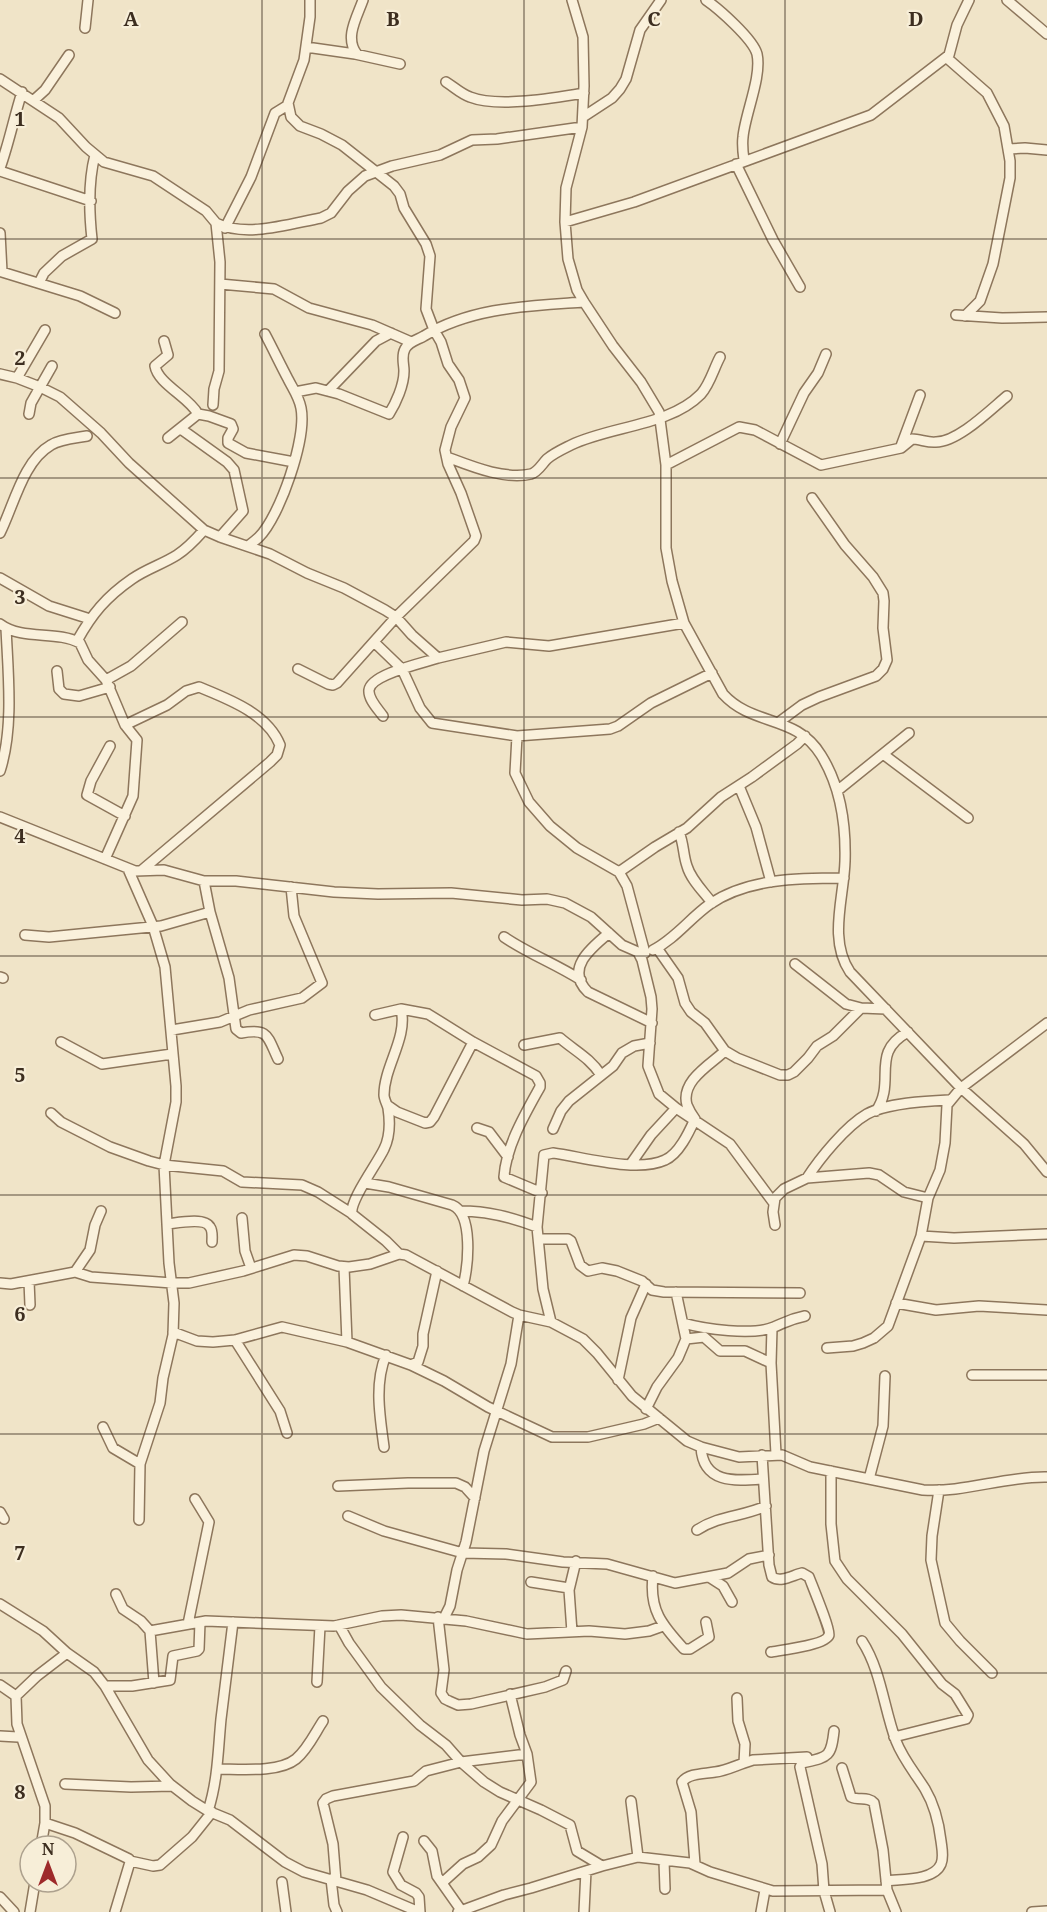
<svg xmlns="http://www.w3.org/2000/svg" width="1047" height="1912" font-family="'Noto Serif',serif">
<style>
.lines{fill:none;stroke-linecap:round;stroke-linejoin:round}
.minor-casing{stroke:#8d765c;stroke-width:12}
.minor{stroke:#faf1dc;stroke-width:9}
.grid{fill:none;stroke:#3d2e20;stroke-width:1.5;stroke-opacity:0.55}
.grid-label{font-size:20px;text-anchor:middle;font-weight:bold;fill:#3d2e20;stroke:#f7eed8;stroke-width:4.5;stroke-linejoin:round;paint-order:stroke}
</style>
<rect width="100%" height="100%" fill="#f0e4c8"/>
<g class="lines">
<defs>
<path id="minor" d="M572,0l11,37 1,49 -2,41 -16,61 -1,34 3,37 9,31 7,12 29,44 28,36 18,30 7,53v83l6,33 12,42 39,71c30,33 73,20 98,61 20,32 25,70 24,106 -1,37 -17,78 5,111l111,116 63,56 23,28
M706,0c13,9 47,39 51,54 5,23 -12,60 -14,83 -1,8 0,16 1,23
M1007,0l40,34
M85,28l3,-28
M306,47l49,7 45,10
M357,54c-13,-16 0,-37 6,-54
M947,58l40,35 17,33 6,35v17l-17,86 -13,37 -15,15
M0,79l59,39 27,29 18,15 49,14 53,35 10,12 4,39 -1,109 -5,18 -1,16
M446,82c8,5 15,12 24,15 28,11 85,1 114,-4
M34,100l11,-10 24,-35
M583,117l29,-19 8,-9 6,-10 14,-49 21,-30
M1008,149l17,-1 22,2
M736,164l37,76 27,47
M0,168c9,-25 14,-51 22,-76
M0,171l91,30
M565,222l69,-20 237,-87 78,-60 8,-30 12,-25
M216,223c30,15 73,1 105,-5l10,-5 17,-22 17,-15 27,-10 48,-11 32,-15 25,-1 85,-12
M225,228l26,-51 24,-64 13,-8
M0,233l2,39 78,24 35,17
M39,283l5,-10 18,-17 30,-17c-3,-27 -4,-57 3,-84
M220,284l54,5 35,19 63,17 39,17
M956,315l46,3 45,-1
M164,341l4,14 -13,11c3,18 34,31 43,48l-30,24
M0,374l17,4 23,9 20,10 41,36 28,30 75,67 16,7 50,17 37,19 37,15 41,22 11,7 16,18 26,23 68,-16 43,4 135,-23
M17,378l28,-48
M328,391l48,-50 15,-8
M295,392l21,-4 23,6 50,20c7,-11 15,-29 15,-43 0,-7 -3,-15 1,-22 3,-7 12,-9 19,-13 48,-29 105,-30 160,-34
M29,414l2,-11 21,-37
M198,414l11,2 22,8 2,5 -5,9v5l18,10 48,9
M181,429l46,33 7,8 9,41 -23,26
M780,444l24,-51 14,-20 8,-19
M901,446l19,-51
M447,457c24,9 57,23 84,17 7,-2 11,-10 16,-15 7,-6 16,-10 24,-14 39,-19 99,-19 130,-51 9,-10 13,-26 19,-37
M666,465l73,-38 16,3 66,35 80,-17 11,-9c8,0 16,4 24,3 22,0 54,-32 71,-46
M0,533c14,-28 23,-72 51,-88 9,-6 25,-7 36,-9
M248,546c4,-3 8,-6 11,-9 21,-21 48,-99 42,-129 -2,-11 -8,-19 -13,-29 -8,-15 -15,-30 -23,-45
M0,578l49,28 41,13
M0,624c23,17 56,6 80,19l8,17 18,20 19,45 12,15 -4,56 -28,63
M77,641c15,-27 29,-44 55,-62 14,-10 31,-15 45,-24 11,-7 19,-16 27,-25
M374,642l28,27 18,39 12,15 85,13 93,-7 8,-3 33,-23 61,-30
M298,669l30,15 5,1 4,-2 59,-66 78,-76 2,-5 -15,-43 -13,-29 -3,-14 6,-23 14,-29 -6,-18 -11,-16 -7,-22 -7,-12 -8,-21 4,-53 -4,-12 -22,-36 -4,-14 -6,-8 -52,-41 -21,-11 -21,-8 -9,-9 -3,-14 16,-43 6,-43v-17
M57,671l2,18 5,5 15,2 31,-9
M106,680l25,-14 51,-44
M383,716c-5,-7 -15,-17 -14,-26 2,-16 54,-27 69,-32
M779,722l23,-17 17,-8 57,-21 7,-7 4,-9 -4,-32 1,-27 -1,-8 -10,-16 -28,-32 -33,-47
M125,725l42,-20 19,-14 13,-4c29,12 68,26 81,58l-3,10 -7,7 -128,108
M517,736l-2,37 14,29 21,24 27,22 42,24 8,14 18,67
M110,746l-19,35 -4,14 38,21
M883,754l85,64
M0,771c14,-43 8,-98 6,-143
M739,786l17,41 15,55
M837,791l72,-58
M0,817l135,54 29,-1 40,11h32l98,11 44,2 73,-1 71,7 25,-1 18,4 26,14 31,28 16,7 4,8 9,37 1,12 -4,57 11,28 17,14 54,36 43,58
M679,832c5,12 4,23 8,34 4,14 17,26 25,37
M128,869l25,57 12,41 11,119v16l-12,63 5,98 5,40 -1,32 -10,43 -3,25 -20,61 -1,56
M619,872l36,-25 32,-19 34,-31 31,-20 45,-33 8,-8
M204,881l6,31 19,66 7,51 5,4c28,-5 26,3 37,26
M609,933c-17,14 -45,36 -21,59l64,31
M25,935l24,2 112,-11 49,-14
M504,937c25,17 52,27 77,43
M657,948l21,30 7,25 6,9 14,11 20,28 12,7 43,17h8l6,-3 14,-14 9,-12 16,-10 28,-28
M653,950c22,-11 37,-32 57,-46 38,-26 90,-26 134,-26
M795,964l51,40 15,4 25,1
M0,977l3,1
M375,1015l26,-6 27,5 45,28 63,34 4,7v4c-15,27 -34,59 -36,90l38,16
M172,1030l48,-8 29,-12 53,-12 20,-15 -28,-67 -3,-29
M61,1042l41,22 70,-10
M524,1045l36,-7c15,13 30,20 41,37
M387,1105l10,7 28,11 5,-1 4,-5 39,-75
M876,1111c21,-30 -7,-58 32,-79
M51,1113l10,9 49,25 39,14 15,4 59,6 19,11 60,3 16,7 33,21
M477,1128l12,4 19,25
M553,1129l8,-18 8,-10 44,-35 9,-13 12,-7 16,-3
M630,1165l21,-30 25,-27
M807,1178c13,-20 39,-52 60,-64 20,-11 59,-13 82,-14
M365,1183l24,4 63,18c22,9 16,62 11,81
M460,1211c28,0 51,6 77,16
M242,1218l3,33 6,17
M167,1224c10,-1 38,-7 43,3 3,4 2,10 2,15
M775,1225l-2,-13 2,-14 9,-9 23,-11 62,-5 10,2 25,17 24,6
M921,1236l33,2 93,-4
M539,1239h29l3,2 9,24 8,6 14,-3 15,3 25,10 10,9 12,2 136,1
M399,1254l-13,-13 -34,-27c-3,-13 25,-50 32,-65 6,-12 6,-28 4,-41 -1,-4 -4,-9 -4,-13 0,-29 24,-57 17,-86
M344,1267l3,75
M75,1272l15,-22 5,-25 6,-14
M29,1281l1,24
M0,1283l11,1 64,-12 16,5 81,6h17l54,-12 51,-16 13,1 31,10 11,1 21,-3 29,-10 7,1 106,57 7,3 32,7 32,17 14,14 35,43 55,45 14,6 38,10 43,-2 28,12 113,23c41,3 82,-14 124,-13
M896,1303l40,7 43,-4 68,4
M551,1322l-8,-33 -6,-62 7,-72 9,-2c30,4 84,20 112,7 14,-6 24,-28 30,-41 -3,-4 -6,-9 -8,-14 -7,-24 24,-41 38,-54
M683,1323c21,6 70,13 91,4 12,-5 16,-8 31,-11
M772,1328l-1,35 5,91
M173,1332l24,9 16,1 22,-2 47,-13 65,15 64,23 33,16 44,26 64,30h36l56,-13 15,-6
M686,1339l18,-2 16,14h25l26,12
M235,1340l45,71 7,22
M827,1348l26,-2 10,-3 11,-5 14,-12 33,-90 7,-38 12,-28 5,-27 2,-38 14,-17 86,-65
M411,1365l7,-3 5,-16v-12l14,-63
M972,1375h75
M618,1380l13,-62 15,-34
M646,1409l11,-22 21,-29 8,-19 -10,-47
M103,1427l10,21 27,16
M384,1447c-4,-30 -10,-63 2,-92
M701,1447c2,37 34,34 62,32
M762,1455l7,110 3,12c9,6 21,-2 30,-4l7,4c3,8 22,54 20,58 -3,10 -47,15 -58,17
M831,1471v53l4,37 12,18 55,55 40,50 13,10 13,21 -2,4 -72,18
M869,1479l14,-53 2,-50
M338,1486l70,-3h48l9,4 10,11
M939,1490l-7,46 -1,24 14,63 15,18 32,32
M0,1512l4,7
M348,1516l36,15 79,22 43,1 57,8 44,2 68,19 53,-10 21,-14 20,-4
M697,1530c23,-15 45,-13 69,-24
M653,1576c-4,34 9,49 31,73h6l19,-12 -3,-15
M709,1577l14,9 9,16
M531,1582l38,6
M116,1594l7,15 18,12 9,10 4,52
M0,1604l43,27 24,22 27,19 11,14 43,74 22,24 22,17 16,10 22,9 55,42 19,10 63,18 52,22
M438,1617l6,53 -3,23 4,6 4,2 9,4 13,-1 74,-17 18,-7 3,-9
M444,1618l6,-12 7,-36 9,-28 18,-91 27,-87 8,-49
M188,1624l21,-102 -14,-23
M339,1625l10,18 32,44 39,38 26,20 15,17 23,20 16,10 41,18 29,15 7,26 25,15
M150,1631l56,-10 128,5 48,-10 19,-1 65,6 61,13 62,-3 36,3 24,-3 14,-5
M572,1632l-3,-42 7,-29
M862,1641c19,29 22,68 34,100 7,18 19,32 29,48 9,15 14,35 16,52 1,8 3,16 0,23 -7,17 -40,15 -55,17
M317,1682l3,-56
M0,1685l16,11
M105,1686h27l38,-6 3,-24 24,-5 2,-2 1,-27
M0,1736l18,1
M744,1763l9,-3 54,-3
M842,1768l9,29c8,4 17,-1 23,6l9,47 4,40 9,22
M218,1769c21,0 61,4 78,-10 12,-10 19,-26 27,-38
M65,1784l66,3 41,-1
M631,1801l7,56
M208,1811c10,-31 10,-61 13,-92 4,-32 8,-65 12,-97
M45,1823l30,10 54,26 1,3 -15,50
M403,1837l-10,35 8,13 15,8 3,4 1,15
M424,1841l8,10 5,25 24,34
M41,1846l4,-23v-17l-28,-82 -1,-28 21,-20 30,-23
M130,1861l23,5 7,-1 32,-28 20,-25
M664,1861l1,28
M695,1864l-4,-52 -9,-30c7,-9 22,-8 33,-10 10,-1 20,-6 29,-9l1,-19 -7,-23 -1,-23
M331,1879l3,26 3,7
M336,1881l-3,-37 -10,-41 3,-4 7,-3 81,-15 12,-10 35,-9 66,-8
M282,1882l4,30
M442,1883l21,-19 15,-7 13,-12 11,-24 29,-39 -4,-28 -7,-19 -10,-41
M0,1897l14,15
M30,1912l5,-30
M458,1912l46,-17 27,-7 71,-22 36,-9 52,6 20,9 63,19 114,-1
M584,1912l2,-41
M761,1912l4,-22
M830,1912l-6,-21 -2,-27 -22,-97 2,-4c26,-6 29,-5 32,-32
M1032,1912l15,-1"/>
</defs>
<use href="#minor" class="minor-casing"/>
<use href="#minor" class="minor"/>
</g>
<path class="grid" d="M262,0v1912M524,0v1912M785,0v1912M0,239h1047M0,478h1047M0,717h1047M0,956h1047M0,1195h1047M0,1434h1047M0,1673h1047"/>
<g class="grid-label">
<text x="131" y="26">A</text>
<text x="393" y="26">B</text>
<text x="654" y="26">C</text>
<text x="916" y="26">D</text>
<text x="20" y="126">1</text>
<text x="20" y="365">2</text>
<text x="20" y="604">3</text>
<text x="20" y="843">4</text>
<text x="20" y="1082">5</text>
<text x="20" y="1321">6</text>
<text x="20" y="1560">7</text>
<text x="20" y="1799">8</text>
</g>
<g transform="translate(48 1864)"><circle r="28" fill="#f7eed8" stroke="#ada18e" stroke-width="1.5"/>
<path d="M0-4.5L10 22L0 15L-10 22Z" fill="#9e2a2b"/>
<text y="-9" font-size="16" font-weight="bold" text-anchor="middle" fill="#3d2e20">N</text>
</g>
</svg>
